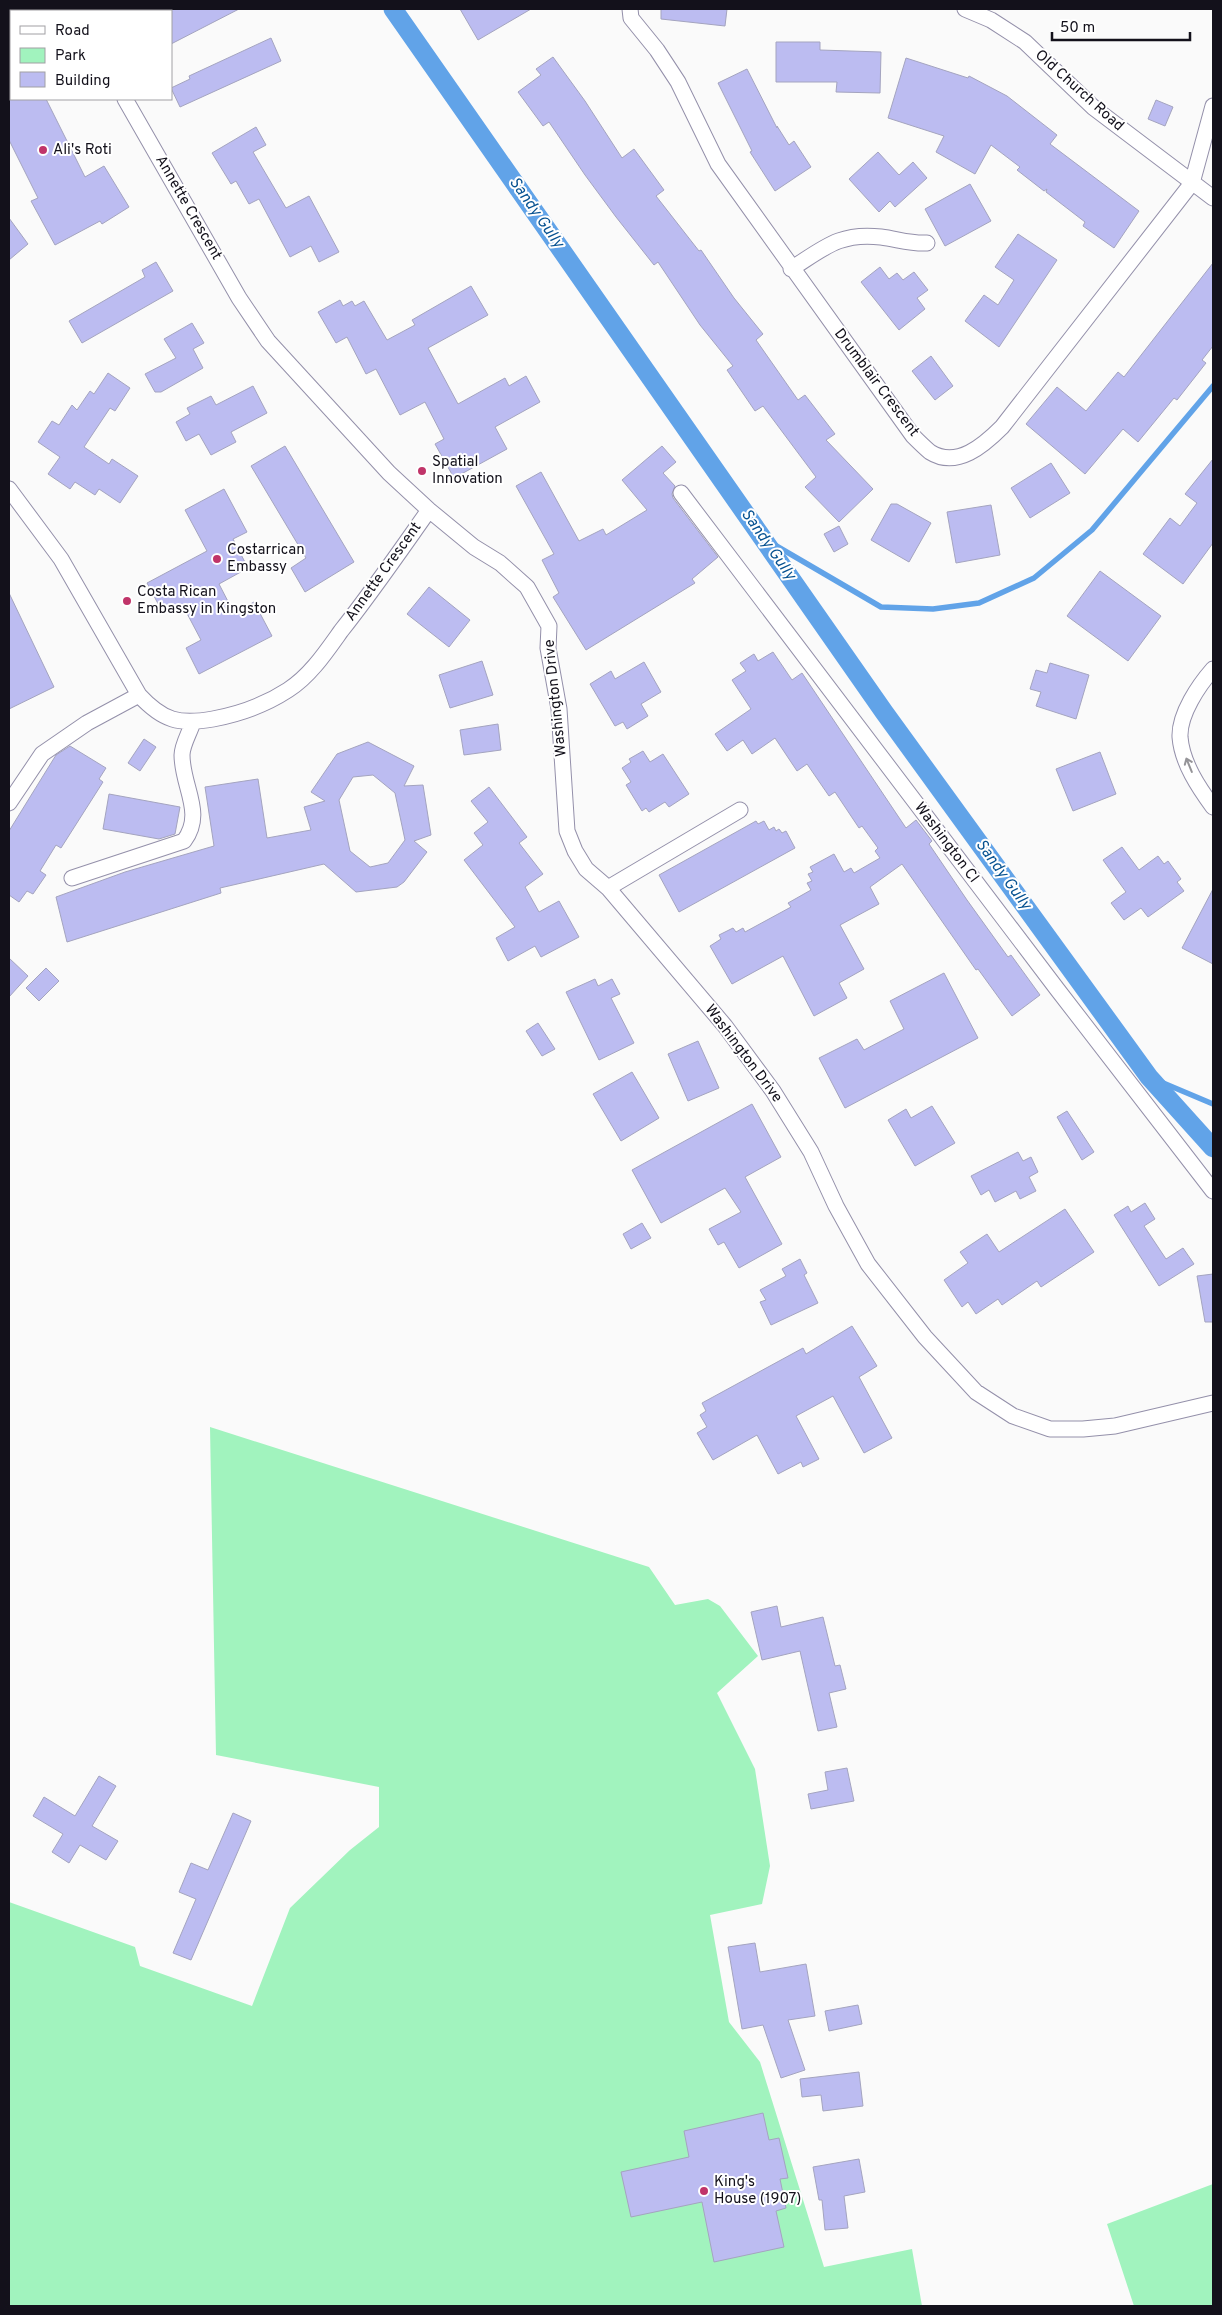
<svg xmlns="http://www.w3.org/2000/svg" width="1222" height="2315" font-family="Overpass,sans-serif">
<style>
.green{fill:#a1f3be}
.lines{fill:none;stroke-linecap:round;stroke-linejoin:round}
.stream{stroke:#61a3e8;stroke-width:5.5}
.canal{stroke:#61a3e8;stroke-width:19}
.building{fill:#bcbcf1;stroke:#a4a4bf;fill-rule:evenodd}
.street-casing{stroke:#9490aa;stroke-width:17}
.street{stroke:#fff;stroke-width:15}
.oneway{stroke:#959498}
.poi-dot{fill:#c03469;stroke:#fff;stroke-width:2}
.labels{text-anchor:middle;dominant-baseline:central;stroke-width:4;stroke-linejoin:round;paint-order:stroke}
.street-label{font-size:15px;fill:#13111b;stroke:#fff}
.poi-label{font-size:15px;fill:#13111b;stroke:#fff;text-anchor:start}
.water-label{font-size:16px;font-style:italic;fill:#075291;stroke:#fff}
</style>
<rect width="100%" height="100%" fill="#fafafa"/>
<path class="green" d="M210,1427l439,140 26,38 33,-6 12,7 38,50 -41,37 38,76 15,97 -8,38 -52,11 19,107 31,40 64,205 88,-18 10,57h-913v-404l126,45 5,19 112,40 38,-98 60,-58 29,-23v-40l-163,-32z
M1213,2184v122h-79l-27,-82z"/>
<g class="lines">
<path class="stream" d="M761,537l120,70 52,2 46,-6 55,-25 58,-48 121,-144
M1149,1077l64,27"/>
<path class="canal" d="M393,9l491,703 265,365 64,71"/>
</g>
<path class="building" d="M171,9h68l-68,35z
M460,9h71l-53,31z
M661,9h66l-2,17 -64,-7z
M271,38l10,23 -101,46 -9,-19 19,-9 -1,-3z
M776,42h44v8l61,2 -1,41 -44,-1 1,-10h-61z
M553,57l32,44 37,57 12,-9 30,41 -8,6 43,55 2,-1 33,48 29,36 -7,6 42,60 7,-5 30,39 -9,6 47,49 -34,33 -34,-35 11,-10 -53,-71 -8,5 -28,-41 6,-4 -33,-41 -42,-63 -4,3 -38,-48 -31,-42 -36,-53 -6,4 -25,-34 23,-17 -5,-6z
M906,58l62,20 1,-2 38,20 50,39 -7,9 89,67 -25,37 -31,-22 2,-4 -39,-30 1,-3 -3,2 -27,-21 3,-3 -29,-22 -16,29 -39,-22 8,-16 -56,-18z
M747,69l30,59v-2l12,19 5,-4 17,26 -36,24 -25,-39 2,-1 -34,-68z
M9,99h37l39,78 19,-11 25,41 -27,17 -2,-3 -45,24 -24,-44 7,-3 -29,-58z
M1156,100l17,7 -8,19 -17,-7z
M256,127l10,18 -13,7 33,56 23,-12 30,56 -20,10 -8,-16 -21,11 -31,-58 -10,5 -13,-23 -5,3 -19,-31z
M878,152l21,23 14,-13 14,16 -32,29 -5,-6 -11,11 -30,-33z
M970,184l21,37 -46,25 -20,-37z
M9,218l19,26 -19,16z
M1018,234l39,26 -58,87 -34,-26 19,-26 14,10 16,-25 -19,-13z
M156,262l17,29 -91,52 -13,-22 76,-44 -3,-7z
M1213,263v83l-11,14 4,3 -29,37 -3,-2 -36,44 -15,-13 -38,45 -59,-50 31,-37 29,24 32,-39 6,5z
M880,267l9,12 8,-6 6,7 11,-8 14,18 -11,8 8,11 -26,21 -38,-48z
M471,286l17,29 -60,33 30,56 47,-26 4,8 17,-10 14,26 -45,25 12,22 -53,29 -19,-34 9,-5 -19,-37 -25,13 -24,-46 -10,5 -19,-37 -11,6 -18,-31 22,-12 3,6 9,-5 3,5 9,-5 23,39 28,-15 -3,-5z
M192,323l12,20 -11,6 10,19 -42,24h-6l-10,-18 31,-16 -12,-19z
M931,356l22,30 -18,14 -23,-29z
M108,373l22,15 -15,23 -5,-3 -26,39 25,17 3,-5 26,17 -18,27 -21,-14 -4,6 -20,-13 -5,7 -22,-15 12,-17 -22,-15 14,-21 7,4 13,-20 5,5 13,-19 4,3z
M253,386l14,27 -36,19 5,10 -25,13 -12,-21 -13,7 -10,-19 14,-8 -3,-6 24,-12 5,9z
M285,446l69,116 -49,30 -14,-24 15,-10 -55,-92z
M662,446l14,16 -13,11 12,13 -3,8 1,4 45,59 -26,22 3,4 -109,67 -33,-53 6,-4 -17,-33 12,-6 -38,-68 25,-14 38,69 24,-12 3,6 41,-25 -25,-30z
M1213,459v84l-30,41 -40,-30 27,-36 10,8 17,-23 -12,-9z
M1051,463l19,30 -40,25 -19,-30z
M224,489l23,43 -14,7 15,29 -29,16 15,29 20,-11 18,34 -73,38 -13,-26 15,-8 -19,-36 -19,9 -16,-30 60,-32 -22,-41z
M891,504h6l34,19 -22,39 -38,-22z
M991,505l9,50 -44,8 -9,-51z
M839,526l9,18 -14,8 -10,-18z
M1100,571l61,45 -33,45 -61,-45z
M429,587l41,33 -21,27 -42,-33z
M9,593l45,94 -45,22z
M773,652l19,28 10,-7 104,155 10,-8 16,21 -3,3 38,56 41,57 3,-2 29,40 -28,21 -34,-47 -2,1 -74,-106 -32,23 9,17 -39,21 24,44 -25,14 8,15 -33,18 -31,-60 -51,28 -22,-38 11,-7 -2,-4 14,-7 3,4 7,-4 2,4 46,-25 -3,-4 23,-13 -4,-7 5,-2 -4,-7 5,-2 -3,-5 24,-13 10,18 7,-4 3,5 26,-15 -5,-7 3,-3 -16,-22 -3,2 -24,-36 -6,4 -22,-32 -10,7 -22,-33 -23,16 -9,-14 -16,11 -12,-17 36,-25 -19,-29 14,-9 -6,-8 14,-9 4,7z
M482,661l11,34 -43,13 -11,-33z
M644,662l17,30 -20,12 7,12 -21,13 -4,-7 -8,4 -25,-42 21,-13 4,8z
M1050,663l39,12 -13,44 -40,-13 5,-14 -11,-3 6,-19 11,3z
M498,724l3,26 -37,5 -4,-25z
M144,739l12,8 -16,24 -12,-8z
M368,742l46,24 -10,20 19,-1 8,50 -17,6 13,11 -23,30 -7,5 -41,5 -32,-28 -104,24 1,5 -154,49 -11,-45 69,-25 89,-26 -9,-59 53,-8 9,59 44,-8 -7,-23 21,-6 -14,-9 26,-38zM373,775l22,18 10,47 -17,23 -18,4 -20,-16 -11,-51 14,-23z
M70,746l36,22 -7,11 4,3 -42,66 -5,-3 -16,26 6,4 -13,19 -6,-3 -8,11 -10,-7v-64l47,-76z
M643,751l7,11 13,-8 26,40 -20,13 -4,-5 -16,10 -3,-4 -4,3 -16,-26 5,-3 -9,-14 9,-6 -2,-3z
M1100,752l16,42 -43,17 -17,-42z
M489,787l38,50 -8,6 24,31 -18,13 14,25 20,-11 20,36 -38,20 -6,-11 -27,15 -12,-23 19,-11 -51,-67 19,-15 -9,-12 14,-11 -17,-21z
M109,794l71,13 -5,27 -16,5 -56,-10z
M756,821l2,3 6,-3 5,9 5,-3 2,4 3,-2 3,4 4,-2 9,17 -116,64 -20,-37z
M1122,847l17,23 19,-14 6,8 4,-3 13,18 -4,3 7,9 -36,26 -7,-9 -17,12 -13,-17 15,-11 -23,-32z
M1213,889v75l-31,-16z
M9,958l19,18 -19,21z
M46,968l13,13 -20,20 -13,-13z
M944,973l34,65 -133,70 -26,-50 38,-19 7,11 40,-21 -14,-28z
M595,979l3,7 14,-7 8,15 -9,4 23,45 -35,17 -33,-68z
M538,1023l17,26 -13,7 -16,-25z
M698,1041l21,47 -31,13 -20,-47z
M632,1072l27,46 -38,23 -28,-47z
M752,1104l29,53 -36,20 37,67 -43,24 -15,-26 -6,3 -9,-16 32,-17 -16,-24 -64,35 -29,-53z
M932,1106l23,37 -40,23 -27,-46 18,-11 5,9z
M1067,1111l27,41 -12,8 -25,-43z
M1018,1152l5,9 8,-4 7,15 -9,5 7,14 -16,8 -4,-8 -21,11 -6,-12 -8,5 -10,-19z
M1145,1203l10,16 -11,7 22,33 17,-11 11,16 -35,22 -45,-71 14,-9 3,6z
M1065,1209l29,43 -53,35 -4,-6 -35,24 -4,-6 -22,15 -8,-12 -6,5 -18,-27 24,-17 -8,-11 27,-18 12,18z
M642,1223l9,15 -20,11 -8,-15z
M800,1259l7,14 -3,2 14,28 -47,22 -11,-23 6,-2 -6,-10 26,-14 -4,-7z
M1213,1274v48h-8l-8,-46z
M852,1326l25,40 -18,11 33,61 -28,15 -31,-57 -37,20 23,43 -16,8 -2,-5 -23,12 -21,-39 -44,25 -16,-27 10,-6 -7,-12 6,-4 -4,-8 101,-55 3,6z
M777,1606l4,21 42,-10 12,49 5,-1 6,24 -17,4 8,34 -19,4 -18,-80 -38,9 -11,-48z
M847,1768l7,33 -43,8 -3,-15 20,-4 -3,-18z
M99,1776l17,10 -24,40 26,15 -12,19 -26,-15 -11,18 -17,-11 11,-18 -30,-18 11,-19 31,19z
M233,1813l18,8 -60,139 -18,-7 23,-54 -17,-7 12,-29 17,7z
M755,1943l5,29 46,-8 9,52 -27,4 17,50 -24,8 -18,-53 -21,4 -14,-82z
M858,2005l4,19 -33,7 -4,-20z
M859,2072l4,34 -40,5 -2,-16 -19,2 -2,-18z
M763,2113l6,27 10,-2 9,40 -8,1 6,29 -10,3 8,36 -70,15 -12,-60 -71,15 -10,-45 68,-15 -5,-26z
M859,2159l6,33 -21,4 4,32 -23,2 -3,-30h-3l-6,-33z"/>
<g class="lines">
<defs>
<path id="street" d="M74,9l1,2
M630,9l1,9 26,32 21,32 40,82 195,272c5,5 11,11 17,16 27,17 54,-7 72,-25l190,-244 21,-77
M965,9l26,11 34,22 69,66 119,90
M125,99l114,199 29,43 121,132 40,37 45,37 26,16 27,24 22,39 -1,22 11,61 8,122 8,20 11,18 22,19 117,138 48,65 38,61 25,54 32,58 57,73 51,55 37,24 37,13h33l32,-3 98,-23
M791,269c33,-21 49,-37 90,-32 16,2 30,7 46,6
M9,489l52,70 78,136c24,26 40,30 74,24 27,-5 52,-14 75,-29 22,-14 38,-38 53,-59 31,-39 59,-80 88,-121
M681,493l376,496 156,202
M1213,669c-14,16 -34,45 -33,68 2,26 19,51 33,70
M9,803l33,-49 45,-31 52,-28
M72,878l112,-37c21,-28 -2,-54 -2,-86 0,-10 8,-23 11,-33
M608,888l132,-78"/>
</defs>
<use href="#street" class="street-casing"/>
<use href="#street" class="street"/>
</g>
<defs><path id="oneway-shaft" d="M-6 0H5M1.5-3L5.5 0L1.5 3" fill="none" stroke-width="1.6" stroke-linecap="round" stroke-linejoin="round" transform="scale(1.25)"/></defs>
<use class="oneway" href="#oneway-shaft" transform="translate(1189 765) rotate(-112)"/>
<g class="poi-dot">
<circle cx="43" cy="150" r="5"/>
<circle cx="422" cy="471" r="5"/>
<circle cx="217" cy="559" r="5"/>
<circle cx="127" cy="601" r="5"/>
<circle cx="704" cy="2191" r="5"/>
</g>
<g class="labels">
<g class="street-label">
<text transform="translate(1079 91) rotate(42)">Old Church Road</text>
<text transform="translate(188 208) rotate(60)">Annette Crescent</text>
<text transform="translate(876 383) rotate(53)">Drumblair Crescent</text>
<text transform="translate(384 572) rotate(-54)">Annette Crescent</text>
<text transform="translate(556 698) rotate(-96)">Washington Drive</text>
<text transform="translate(946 843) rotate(53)">Washington Cl</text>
<text transform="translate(743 1054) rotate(53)">Washington Drive</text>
</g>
<g class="poi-label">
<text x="53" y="150">Ali's Roti</text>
<text x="432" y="462">Spatial<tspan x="432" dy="17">Innovation</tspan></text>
<text x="227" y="550">Costarrican<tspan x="227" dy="17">Embassy</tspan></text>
<text x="137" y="592">Costa Rican<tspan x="137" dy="17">Embassy in Kingston</tspan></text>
<text x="714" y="2182">King's<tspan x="714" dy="17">House (1907)</tspan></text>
</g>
<g class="water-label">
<text transform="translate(536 213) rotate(55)">Sandy Gully</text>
<text transform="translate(768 545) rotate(55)">Sandy Gully</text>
<text transform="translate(1003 875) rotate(54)">Sandy Gully</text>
</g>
</g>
<rect width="1222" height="2315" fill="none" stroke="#13111b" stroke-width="20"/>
<rect x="10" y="10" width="162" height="90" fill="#ffffff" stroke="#a1a0a4"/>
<rect x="20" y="26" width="25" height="8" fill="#ffffff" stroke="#a1a0a4"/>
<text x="55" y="35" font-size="15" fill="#13111b">Road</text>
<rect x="20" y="48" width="25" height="15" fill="#a1f3be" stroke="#a1a0a4"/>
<text x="55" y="60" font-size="15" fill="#13111b">Park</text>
<rect x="20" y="72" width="25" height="15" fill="#bcbcf1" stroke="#a1a0a4"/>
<text x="55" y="85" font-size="15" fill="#13111b">Building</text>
<path d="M1052 32v8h138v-8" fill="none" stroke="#13111b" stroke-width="2.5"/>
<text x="1060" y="32" font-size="15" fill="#13111b" stroke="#ffffff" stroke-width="4" paint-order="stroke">50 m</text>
</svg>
